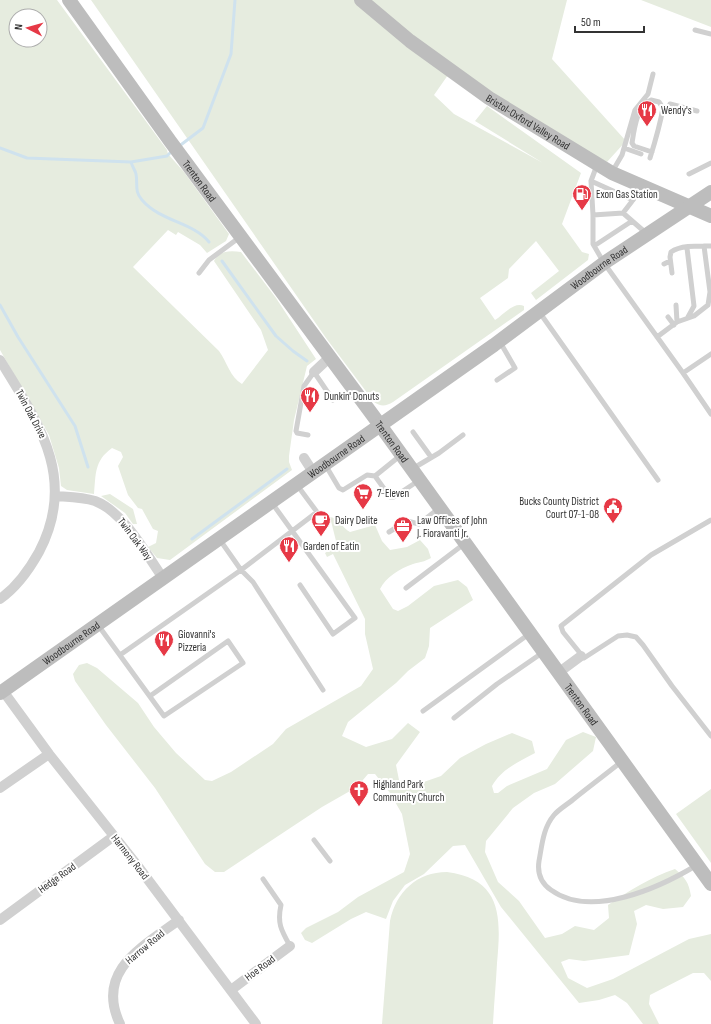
<svg xmlns="http://www.w3.org/2000/svg" width="711" height="1024" font-family="'Sofia Sans Condensed',sans-serif">
<style>
.green{fill:#e6ecdf;fill-rule:evenodd}
.lines{fill:none;stroke-linecap:round;stroke-linejoin:round}
.stream{stroke:#cfe2ee;stroke-width:3}
.lane{stroke:#d0d0d0;stroke-width:5}
.street{stroke:#d0d0d0;stroke-width:10}
.secondary{stroke:#bdbdbd;stroke-width:14}
.labels{text-anchor:middle;dominant-baseline:central;stroke-width:4;stroke-linejoin:round;paint-order:stroke}
.poi-label{font-size:11px;fill:#333;stroke:#fff;text-anchor:start}
.street-label{font-size:11px;fill:#333;stroke:#fff}
</style>
<rect width="100%" height="100%" fill="#fff"/>
<path class="green" d="M0,0h57l110,150 1,4 16,18 45,62 -3,7 -19,12 -7,-8 -22,-13 -2,3 -8,-5 -35,37 86,84c8,11 11,26 23,33l26,-34 -7,-20 -47,-69c5,-10 16,-11 27,-9l35,46 40,61 -9,7 -13,54 -5,36v6l3,8 -122,90 -13,-2 -9,-11 8,-4 2,-12 -5,-2 -11,-20 -4,-1 -10,-13 -10,-29 5,-9 -2,-5 -9,-4c-18,13 -16,26 -18,46l-27,-4 -6,-4 -2,-18 -10,-33 -49,-85zM16,16h24v24h-24z
M91,0h476l-15,59 74,82 -19,21 -159,-87 -14,20 20,19 89,49 -68,-42 12,-15 94,67 -19,51 20,28 7,2 -1,6 -52,40 -5,-7 28,-22 -23,-30 -27,28 -1,9 -28,20 15,22c8,-5 19,-19 29,-14v4l-131,92c-7,4 -12,5 -19,0l-48,-64z
M641,0h70v27z
M110,494l23,15 4,15h-4l-8,-11 -24,-17z
M330,517c9,1 12,11 20,15l25,-7 7,16 8,9 17,-3 13,-7 8,9 3,9c-7,4 -11,4 -18,6 -14,5 -27,13 -33,25l13,20 5,2 10,-5 26,-20 24,-6 9,7 6,13 -43,28 -1,18 -4,12 -17,13 -12,12 -48,39 -6,14 24,11 26,-8 16,-16 12,9 -24,33 3,15 19,4 23,-8 19,-18 26,-14 26,-11 20,8 3,12c-17,9 -33,16 -43,33l2,7h4l9,-7 40,-17 19,-29 17,-8 13,5 -3,14 -38,33 -21,9 -21,15 -27,33 -1,11 13,30 21,19 26,37 17,-4 13,-8 19,4 15,-12 -1,-13c21,-14 43,-28 67,-36 10,8 14,14 16,27l-8,11 -20,2 -17,-4 -12,6 3,13 -8,31 -45,6 -15,-2 -8,3 7,16 19,10 26,-9 76,-40 22,-5v47l-7,-8h-11l-43,22 -1,9 10,20h-16l-16,-21 -12,-8 -16,5 -20,3 -78,-96 -36,-62 -12,1 -29,28 -19,11 -12,16 -7,18 -20,-7 -15,7 -39,24 -7,-3 -4,-7 5,-5 32,-16 20,-15 46,-25 6,-18 -8,-40 -12,-21 -15,-19h-7l-11,13 -35,20 -98,65h-9l-10,-8 -50,-76 -49,-63 -31,-44 -2,-7 6,-9 8,-2 10,5 41,35 16,24 22,26 29,27 7,1 19,-9 42,-28 13,-15 75,-43 12,-17 -8,-35v-15l-32,-65 -6,3 -2,-4 12,-8z
M711,789v74l-35,-49z
M447,872c56,7 54,47 50,91 -1,20 -3,41 -4,61h-111l8,-103c6,-29 27,-49 57,-49z"/>
<g class="lines">
<path class="stream" d="M178,147l25,-19 28,-74 4,-54
M0,148l27,10 104,4 36,-6 5,-5
M131,162c1,4 4,8 5,12 2,10 -2,17 6,26 19,22 51,22 67,42
M222,261l54,75 17,15 14,10
M0,305l18,32 57,89 13,41
M192,539l95,-70"/>
<path class="lane" d="M695,30l16,4
M670,104l27,7
M624,148l17,6
M650,158c5,-16 10,-33 13,-50l-4,-6 -8,-2c-14,5 -17,30 -19,43l2,3 18,6
M612,172l10,-17 13,-45 13,-16 5,-20
M689,174l22,-11
M591,181l6,-16
M623,213l20,-26
M593,215l-2,-34 42,19
M646,233l-23,-20 -30,2v29l11,19 79,110
M594,246l38,-25
M687,248l7,58 -6,11
M664,264l6,-3
M199,273l10,-13 31,-23
M672,273l-2,-16 1,-5c10,-7 28,-6 40,-6
M676,305l1,17
M540,313l118,167
M668,317l6,8
M657,337l20,-15 17,-6 14,-11 2,-13 -6,-46
M711,354l-28,19 28,41
M497,380l18,-12 -15,-26
M413,432l18,25
M308,435l-11,-2 -1,-2 8,-45 10,-14 19,28
M326,466l13,22 4,2 24,-15 8,1
M412,469l27,-16 24,-18
M375,476l15,21h4l24,-16
M375,476l26,-21
M297,485l20,27 -76,58 12,12 70,108
M272,503l83,115 -22,16 -33,-49
M711,520l-60,35 -90,71 2,6 21,26 34,-22 9,-1 9,2 7,8 29,41 39,50
M389,532l18,-11 12,3 19,-15
M406,588l58,-44
M98,625c22,30 44,61 66,91l79,-53 -15,-22 -78,55
M120,655l121,-85 -21,-30
M423,711l106,-77
M454,718l43,-34 45,-31
M621,762c-15,12 -31,24 -46,36 -7,6 -16,11 -21,17 -11,13 -12,30 -15,46 -2,13 2,22 12,29 40,29 108,-2 146,-25
M314,840l16,21
M263,879l18,26c-4,18 0,25 9,41"/>
<path class="street" d="M0,360c38,62 78,118 39,192 -10,18 -22,35 -39,47
M314,372l16,-15
M304,458l9,14
M55,496c13,1 27,1 40,5 29,11 51,53 68,77
M558,673l23,-17
M3,691l46,63 88,111 119,159
M0,788l49,-34
M0,920l114,-84
M231,990l59,-44
M120,1024c-25,-53 22,-77 59,-104"/>
<g class="secondary">
<path id="s1" d="M69,0l101,141 210,284 331,459"/>
<path id="s2" d="M361,0l49,41 79,57 123,75 99,43"/>
<path id="s3" d="M0,693l494,-348 110,-82 107,-71"/>
</g>
</g>
<defs>
<symbol id="restaurant-pin" viewBox="-11 -11 22 30"><path d="M0 17L-7.5 6A9.5 9.5 0 1 1 7.5 6Z" fill="#e63946" stroke="#fff"/><path d="M-5-6h1v4h1v-4h1v4h1v-4h1v5L-1.5 .5V6h-2V.5L-5-1ZM5-6V6H3V1.5H1.5Q1.5-4 5-6Z" fill="#fff"/></symbol>
<symbol id="fuel-pin" viewBox="-11 -11 22 30"><path d="M0 17L-7.5 6A9.5 9.5 0 1 1 7.5 6Z" fill="#e63946" stroke="#fff"/><path d="M-5.5-6h7V0h2V4h1.3V-2.5L3-4.5l.8-.8L6-3V5H2.5V1h-1V6h-7ZM-4.2-4.7v3.2H.2V-4.7Z" fill="#fff"/></symbol>
<symbol id="supermarket-pin" viewBox="-11 -11 22 30"><path d="M0 17L-7.5 6A9.5 9.5 0 1 1 7.5 6Z" fill="#e63946" stroke="#fff"/><path d="M-6-5.5h2.5l.6 2H6L4.5 2H-2.5L-4.4-4H-6ZM-1.5 3.2a1.3 1.3 0 1 0 .1 0ZM3 3.2a1.3 1.3 0 1 0 .1 0Z" fill="#fff"/></symbol>
<symbol id="civic-pin" viewBox="-11 -11 22 30"><path d="M0 17L-7.5 6A9.5 9.5 0 1 1 7.5 6Z" fill="#e63946" stroke="#fff"/><path d="M-.6-6.5H3V-4.5H.6V-3L4-1V1h2V6H-6V1h2V-1L-.6-3ZM-1.2 2.5V6h2.4V2.5Z" fill="#fff"/></symbol>
<symbol id="cafe-pin" viewBox="-11 -11 22 30"><path d="M0 17L-7.5 6A9.5 9.5 0 1 1 7.5 6Z" fill="#e63946" stroke="#fff"/><path d="M-5.5-4.5H6V0H3Q3 3.5 0 3.5H-2.5Q-5.5 3.5-5.5 0ZM3-3.2v2h1.7v-2ZM-6 4.5H4V6H-6Z" fill="#fff"/></symbol>
<symbol id="office-pin" viewBox="-11 -11 22 30"><path d="M0 17L-7.5 6A9.5 9.5 0 1 1 7.5 6Z" fill="#e63946" stroke="#fff"/><path d="M-6-3h4V-5.5h4V-3h4V5H-6ZM-1-4.5V-3h2v-1.5ZM-6 0V1H6V0Z" fill="#fff"/></symbol>
<symbol id="church-pin" viewBox="-11 -11 22 30"><path d="M0 17L-7.5 6A9.5 9.5 0 1 1 7.5 6Z" fill="#e63946" stroke="#fff"/><path d="M-1.2-6h2.4v3.5h3.3v2.4h-3.3V6h-2.4V-.1h-3.3v-2.4h3.3Z" fill="#fff"/></symbol>
</defs>
<g fill-rule="evenodd">
<use href="#restaurant-pin" x="636" y="99" width="22" height="30"/>
<use href="#fuel-pin" x="571" y="183" width="22" height="30"/>
<use href="#restaurant-pin" x="299" y="385" width="22" height="30"/>
<use href="#supermarket-pin" x="352" y="482" width="22" height="30"/>
<use href="#civic-pin" x="602" y="496" width="22" height="30"/>
<use href="#cafe-pin" x="310" y="509" width="22" height="30"/>
<use href="#office-pin" x="392" y="515" width="22" height="30"/>
<use href="#restaurant-pin" x="278" y="535" width="22" height="30"/>
<use href="#restaurant-pin" x="153" y="629" width="22" height="30"/>
<use href="#church-pin" x="348" y="779" width="22" height="30"/>
</g>
<g class="labels">
<g class="poi-label">
<text x="661" y="110">Wendy's</text>
<text x="596" y="194">Exon Gas Station</text>
<text x="324" y="396">Dunkin' Donuts</text>
<text x="377" y="493">7-Eleven</text>
<text x="599" y="501" text-anchor="end">Bucks County District<tspan x="599" dy="13">Court 07-1-08</tspan></text>
<text x="335" y="520">Dairy Delite</text>
<text x="417" y="520">Law Offices of John<tspan x="417" dy="13">J. Fioravanti Jr.</tspan></text>
<text x="303" y="546">Garden of Eatin</text>
<text x="178" y="634">Giovanni's<tspan x="178" dy="13">Pizzeria</tspan></text>
<text x="373" y="784">Highland Park<tspan x="373" dy="13">Community Church</tspan></text>
</g>
<g class="street-label">
<text stroke="none"><textPath href="#s2" startOffset="207">Bristol-Oxford Valley Road</textPath></text>
<text stroke="none"><textPath href="#s1" startOffset="223">Trenton Road</textPath></text>
<text stroke="none"><textPath href="#s3" startOffset="735">Woodbourne Road</textPath></text>
<text transform="translate(31 414) rotate(62)">Twin Oak Drive</text>
<text stroke="none"><textPath href="#s1" startOffset="547">Trenton Road</textPath></text>
<text stroke="none"><textPath href="#s3" startOffset="411">Woodbourne Road</textPath></text>
<text transform="translate(135 539) rotate(53)">Twin Oak Way</text>
<text stroke="none"><textPath href="#s3" startOffset="87">Woodbourne Road</textPath></text>
<text stroke="none"><textPath href="#s1" startOffset="871">Trenton Road</textPath></text>
<text transform="translate(130 857) rotate(52)">Harmony Road</text>
<text transform="translate(57 878) rotate(-36)">Hedge Road</text>
<text transform="translate(145 947) rotate(-40)">Harrow Road</text>
<text transform="translate(260 968) rotate(-37)">Hoe Road</text>
</g>
</g>
<g transform="translate(28 28) rotate(276)"><circle r="19" fill="#ffffff" stroke="#adadad"/>
<path d="M0-3L7 15L0 10L-7 15Z" fill="#e63946"/>
<text y="-6" font-size="11" font-weight="bold" text-anchor="middle" fill="#333333">N</text>
</g>
<path d="M575 26v6h69v-6" fill="none" stroke="#333333" stroke-width="2"/>
<text x="581" y="26" font-size="12" fill="#333333" stroke="#ffffff" stroke-width="3" paint-order="stroke">50 m</text>
</svg>
